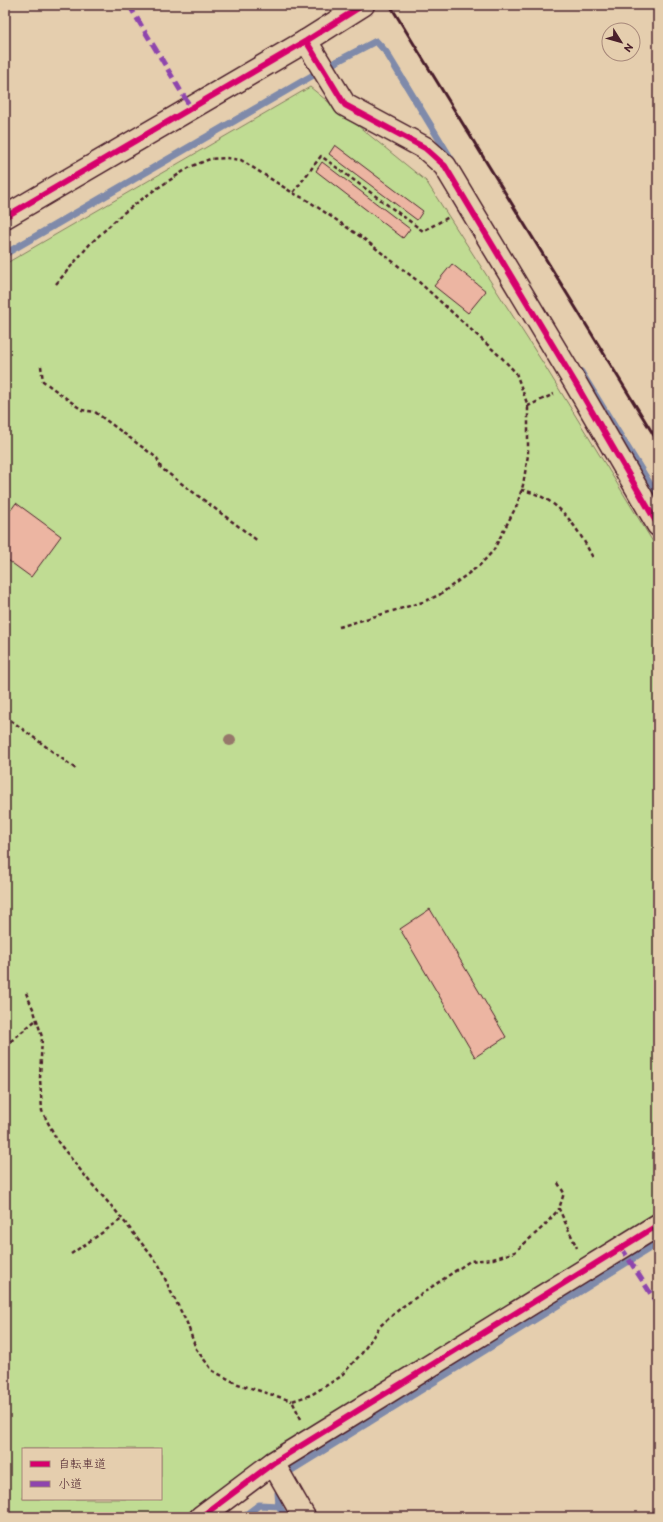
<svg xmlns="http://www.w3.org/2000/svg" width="663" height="1522" font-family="Itim,'Klee One',sans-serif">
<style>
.green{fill:#c0dc93;stroke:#857e5f;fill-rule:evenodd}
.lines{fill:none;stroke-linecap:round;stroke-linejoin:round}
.stream{stroke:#7f8aaa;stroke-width:7}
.building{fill:#ecb5a2;stroke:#4a1f2b}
.street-casing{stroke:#4a1f2b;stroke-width:25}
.secondary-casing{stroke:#4a1f2b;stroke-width:25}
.path{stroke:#4a1f2b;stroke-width:2.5;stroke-dasharray:4 3;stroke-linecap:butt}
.street{stroke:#e5ceae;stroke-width:22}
.secondary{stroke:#e5ceae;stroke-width:22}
.rail{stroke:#4a1f2b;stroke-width:3}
.quiet{stroke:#8e44ad;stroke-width:5;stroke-dasharray:10 5;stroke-linecap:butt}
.cycleway-casing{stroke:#e5ceae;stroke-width:8}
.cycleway{stroke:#d6006c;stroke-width:6}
.tree{fill:#96786b}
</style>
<rect width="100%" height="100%" fill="#e5ceae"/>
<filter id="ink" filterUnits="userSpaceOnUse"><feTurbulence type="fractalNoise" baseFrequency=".025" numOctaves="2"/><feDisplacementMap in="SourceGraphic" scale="8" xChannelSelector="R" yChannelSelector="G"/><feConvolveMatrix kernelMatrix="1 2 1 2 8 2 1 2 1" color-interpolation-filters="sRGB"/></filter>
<g filter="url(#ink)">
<path class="green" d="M310,87l116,94 117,182 115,187v662l-374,232 -102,73h-177v-1253zM23,1449h138v50h-138z"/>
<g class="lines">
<path class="stream" d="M5,254l329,-191 42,-22 10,11 67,110
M581,372l77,125
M279,1506l-1,-13 12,-22 368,-228
M243,1517l16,-12 20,1 6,11"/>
</g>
<path class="building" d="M335,145l88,66 -6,9 -88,-66z
M322,162l88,67 -7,9 -87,-67z
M452,264l34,27 -18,22 -34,-27z
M16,503l45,33 -30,41 -26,-19v-40z
M430,909l76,128 -31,20 -75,-128z"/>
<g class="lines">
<defs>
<path id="street" d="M306,41l39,64 80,43 20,18 131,218 82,141
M273,1463l31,54
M201,1517l72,-54 385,-238"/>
<path id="secondary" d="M5,217l301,-176 57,-36"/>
</defs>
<use href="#street" class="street-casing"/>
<use href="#secondary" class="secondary-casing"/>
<path class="path" d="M293,193l14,7 57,39 55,43 83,76 14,15 12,33 26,-12
M56,284l34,-40 32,-30 31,-23 37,-24 20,-8 16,-1 15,2 52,33 28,-37 102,75 26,-14
M41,366l2,15 39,29 13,2 62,46 4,10 97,73
M521,490c37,6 57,38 72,68
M339,627l84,-25 16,-7 41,-30 13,-14 24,-46 6,-20 5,-30v-49
M5,716l71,53
M26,993l8,18 8,26 -2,41 2,33 16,31 32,40 25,28 44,55 11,25 17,33 9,26 17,22 25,13 54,17
M5,1046l31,-26
M558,1183l6,10 -5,16
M71,1254l51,-35
M301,1419l-9,-18 19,-6 29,-18 22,-24 18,-27 22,-19 68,-46 23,-2 22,-7 29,-26 15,-17 18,39"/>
<use href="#street" class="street"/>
<use href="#secondary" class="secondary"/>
<path class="rail" d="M390,5l268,437"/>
<path class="quiet" d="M129,5l62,103
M621,1247l37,58"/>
<defs>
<path id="cycleway" d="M306,41l39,64 80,43 20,18 131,218 82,141
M5,217l301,-176 57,-36
M201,1517l72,-54 385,-238"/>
</defs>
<use href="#cycleway" class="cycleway-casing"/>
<use href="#cycleway" class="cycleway"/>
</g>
<circle class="tree" cx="230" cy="740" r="6"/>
</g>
<rect width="663" height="1522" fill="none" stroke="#e5ceae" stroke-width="20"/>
<rect x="10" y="10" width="643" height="1502" fill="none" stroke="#4a1f2b" stroke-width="1.5" filter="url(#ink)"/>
<rect x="22" y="1448" width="140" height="52" fill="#e5ceae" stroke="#a7887a"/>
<rect x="30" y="1461" width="20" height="6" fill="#d6006c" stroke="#a7887a"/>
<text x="58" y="1468" font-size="12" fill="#4a1f2b">自転車道</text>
<rect x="30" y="1481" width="20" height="6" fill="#8e44ad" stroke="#a7887a"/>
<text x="58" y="1488" font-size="12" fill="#4a1f2b">小道</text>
<g transform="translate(621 42) rotate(127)"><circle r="19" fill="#e5ceae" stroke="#a7887a"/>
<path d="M0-3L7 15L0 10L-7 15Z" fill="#4a1f2b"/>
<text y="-6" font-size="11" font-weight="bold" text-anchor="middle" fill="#4a1f2b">N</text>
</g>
</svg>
